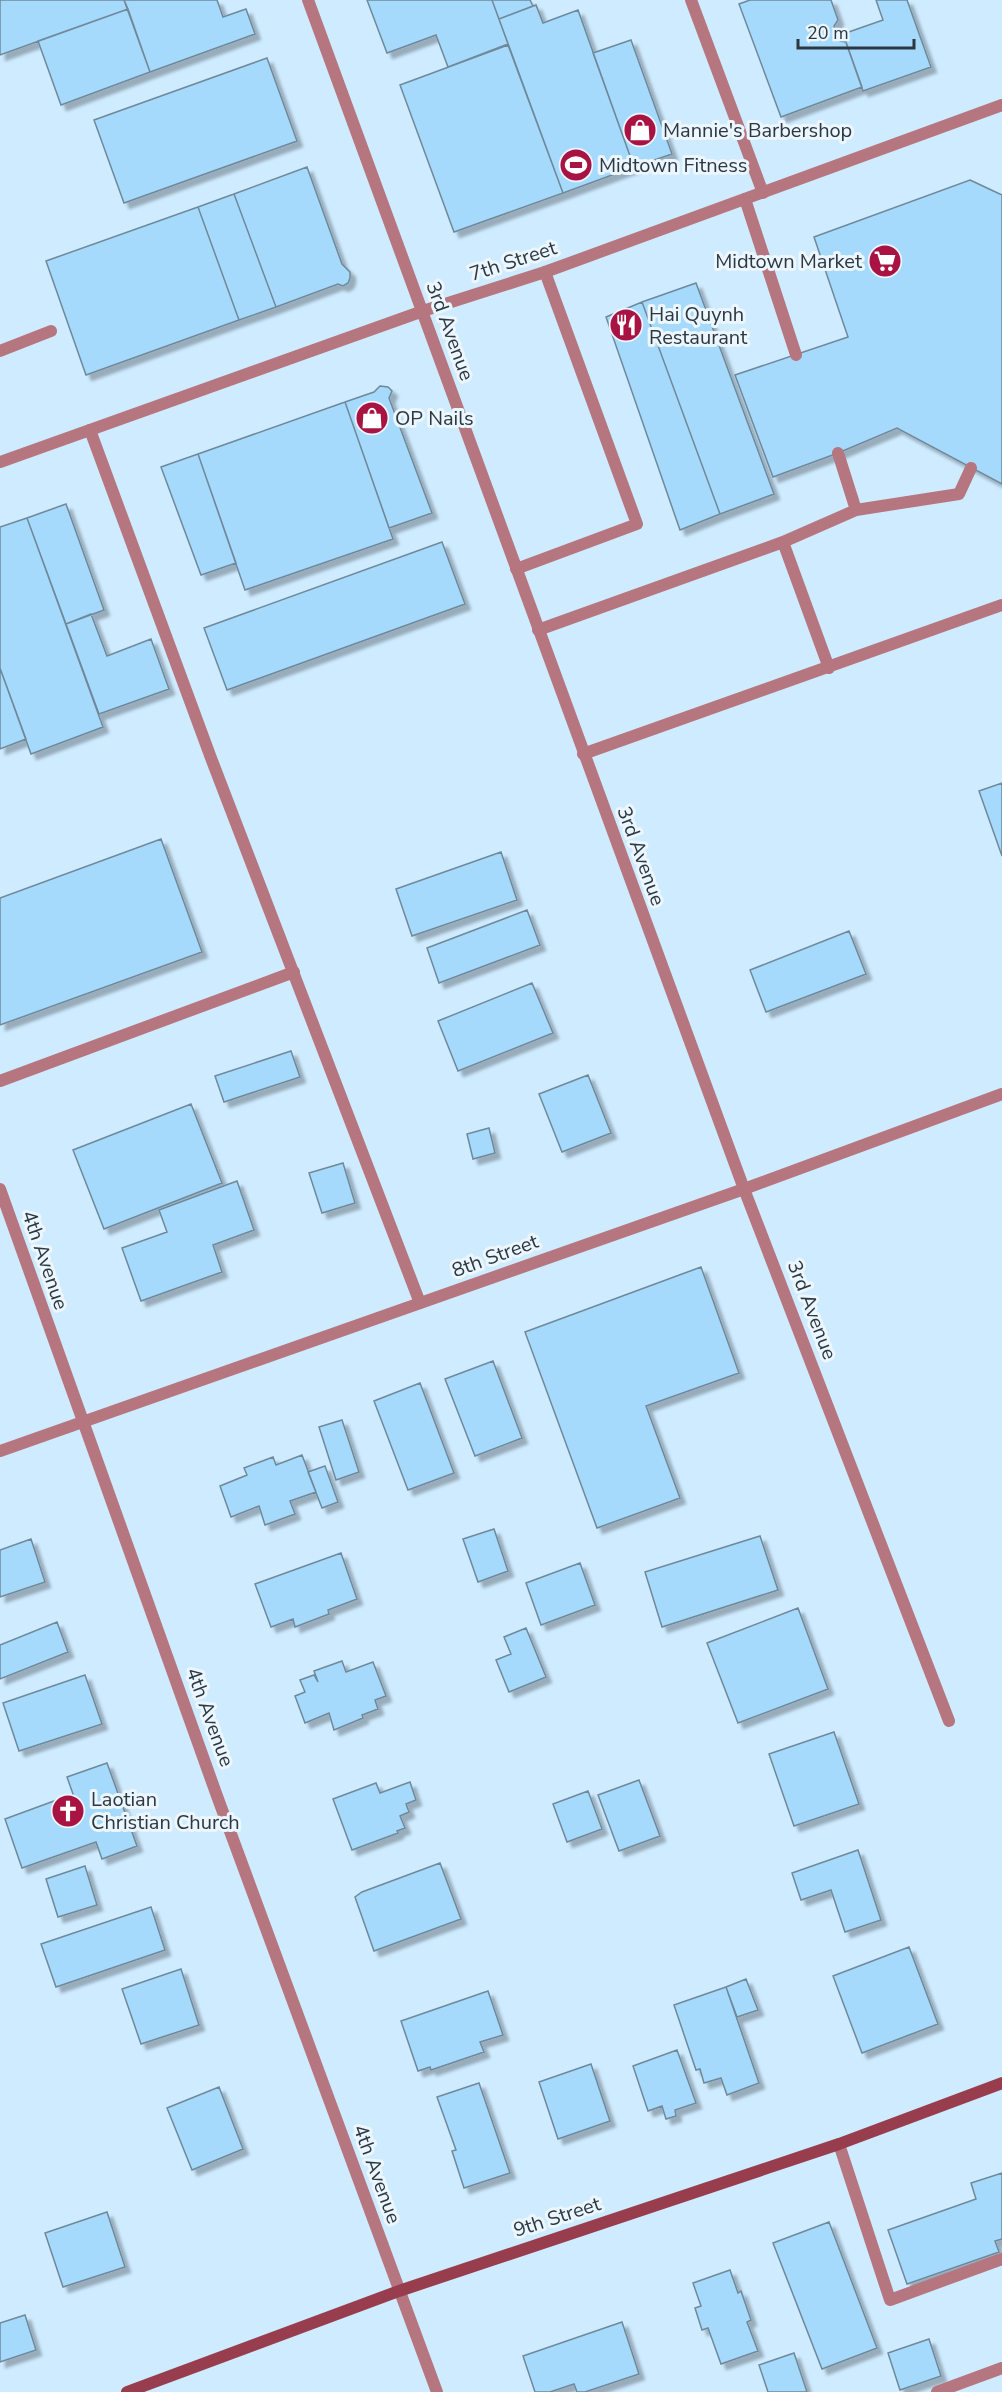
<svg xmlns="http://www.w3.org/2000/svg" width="1002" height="2392" font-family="'Nunito Sans',sans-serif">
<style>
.building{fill:#a6dafd;stroke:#6f899a;stroke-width:1.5;filter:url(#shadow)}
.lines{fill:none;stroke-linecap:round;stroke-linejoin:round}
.lane{stroke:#b6767f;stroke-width:12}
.street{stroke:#b6767f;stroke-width:12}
.secondary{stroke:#973d4e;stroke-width:12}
.labels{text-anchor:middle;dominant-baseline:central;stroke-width:6;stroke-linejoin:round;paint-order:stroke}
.poi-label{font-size:20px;fill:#2c373f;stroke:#ebf6fe;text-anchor:start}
.street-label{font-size:20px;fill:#2c373f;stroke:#ebf6fe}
</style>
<defs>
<filter id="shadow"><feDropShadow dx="5.5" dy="5.5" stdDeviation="1.5" flood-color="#0004"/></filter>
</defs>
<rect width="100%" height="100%" fill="#cfebff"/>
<path class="building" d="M0,0h124l4,9 -128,46z
M124,0h93l6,17 23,-8 9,25 -105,38z
M367,0h125l16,44 -60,23 -12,-32 -49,18z
M492,0h38l3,6 -34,13z
M750,0h81l7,20 -4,6 6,15 6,1 16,45 -81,30 -42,-113z
M876,0h31l24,67 -68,24 -20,-57 40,-14z
M536,5l7,18 35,-13 56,157 -71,26 -64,-174z
M128,9l22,63 -89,33 -23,-64z
M631,40l41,114 -38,13 -41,-114z
M508,45l55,148 -109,39 -54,-147z
M267,58l30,83 -173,62 -30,-83z
M307,167l35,97 8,8v6l-2,5 -5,3 -5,-2 -62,23 -42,-113z
M970,180l32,15v289l-105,-56 -59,25 -65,24 -38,-102 113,-38 -34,-100z
M234,194l42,113 -37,13 -41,-113z
M198,207l41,113 -153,55 -40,-114z
M696,283l78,211 -54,20 -78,-212z
M642,302l78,212 -40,16 -74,-213z
M380,386l8,1 4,4 -3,7 43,115 -43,15 -44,-126 29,-10z
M345,402l48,137 -148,51 -47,-136z
M198,454l38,109 -35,12 -40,-108z
M66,504l38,106 -38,14 -39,-106z
M27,518l76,209 -72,27 -31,-86v-141z
M442,542l23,62 -238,86 -23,-62z
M91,614l16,42 44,-17 18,50 -70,25 -33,-90z
M0,668l26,71 -26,10z
M1002,783v73l-23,-65z
M161,839l41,113 -202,73v-127z
M501,852l16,48 -105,36 -16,-47z
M527,910l13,35 -101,38 -12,-35z
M849,931l17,43 -100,38 -16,-42z
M532,983l21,50 -95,38 -20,-50z
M291,1051l9,26 -76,25 -9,-26z
M588,1075l23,58 -49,19 -23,-58z
M191,1104l31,79 -118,46 -31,-79z
M489,1128l6,25 -22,6 -6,-25z
M343,1163l12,40 -33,10 -13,-40z
M237,1181l17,49 -41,15 9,27 -81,29 -19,-53 45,-16 -8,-22z
M701,1267l38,106 -93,33 34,92 -83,30 -72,-196z
M493,1361l29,77 -47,18 -30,-77z
M420,1383l34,90 -46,17 -34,-89z
M342,1420l17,52 -23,8 -17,-53z
M302,1455l14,37 -26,9 5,13 -30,11 -6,-19 -28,11 -11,-31 27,-11 -3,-7 29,-11 3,8z
M325,1466l13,36 -16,6 -14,-36z
M494,1529l14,42 -30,11 -15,-43z
M760,1536l18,54 -116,37 -17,-55z
M31,1539l14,43 -45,15v-47z
M341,1553l16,46 -29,11 1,4 -34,13 -2,-8 -22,8 -16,-43z
M580,1563l15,42 -54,20 -15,-42z
M798,1608l30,81 -90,34 -31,-80z
M57,1622l11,30 -68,27v-34z
M526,1628l20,49 -37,15 -13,-32 15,-6 -7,-17z
M342,1661l4,11 27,-10 13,34 -11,4 3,9 -16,6 1,3 -29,12 -5,-17 -24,10 -10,-27 10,-4 -5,-12 14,-5 4,7 -4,-11z
M85,1675l17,49 -83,27 -16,-48z
M834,1732l25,72 -65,22 -25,-72z
M107,1763l30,83 -35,13 -6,-17 -74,26 -17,-49 68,-25 -6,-17z
M639,1780l21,56 -41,15 -21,-56z
M410,1782l6,18 -10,4 3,8 -9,4 5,12 -8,3 1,2 -46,17 -19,-51 43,-16 4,10z
M588,1791l14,38 -35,13 -14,-38z
M858,1850l23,70 -36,12 -14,-42 -30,10 -9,-27z
M440,1863l21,56 -87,32 -19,-54 7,-5z
M85,1866l12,39 -39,12 -12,-38z
M151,1907l14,43 -109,37 -15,-43z
M909,1947l29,77 -76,29 -29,-77z
M181,1969l18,56 -58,19 -19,-55z
M746,1979l12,31 -21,7 -11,-30z
M726,1987l33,96 -32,12 -6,-17 -17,5 -4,-14 -4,1 -22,-65z
M488,1991l15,44 -23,7 4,10 -53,18 -1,-3 -12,4 -17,-50z
M677,2050l19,53 -21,7 1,6 -10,3 -4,-13 -14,5 -15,-45z
M591,2064l19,57 -52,18 -19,-57z
M479,2083l31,90 -46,15 -12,-37 4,-1 -19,-53z
M219,2087l24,62 -51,21 -25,-62z
M1002,2173v66l-7,2 4,11 -92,32 -19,-54 88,-31 -5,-16z
M107,2212l18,55 -62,20 -18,-54z
M829,2222l48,126 -55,21 -49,-126z
M730,2270l8,23 3,-2 10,29 -4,2 11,29 -37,13 -13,-36 -6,2 -7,-22 6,-2 -8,-23z
M25,2315l11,35 -36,12v-39z
M622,2322l17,52 -54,18h-8l-3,-8 -24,8h-15l-12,-36z
M929,2339l12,37 -41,14 -12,-37z
M794,2353l13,39h-39l-9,-27z"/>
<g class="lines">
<path class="lane" d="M691,0l72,193
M745,199l51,156
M0,351l51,-20
M90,430l121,328 209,545
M856,510l103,-16 12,-26
M783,542l73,-32 -18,-57
M516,569l121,-45 -92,-252
M538,630l245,-88 46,126
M583,754l419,-149
M0,1081l294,-109
M839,2144l51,156 112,-41
M937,2392l65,-24"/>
<path class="street" d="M308,0l436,1189 205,532
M0,462l423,-151 122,-39 457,-167
M0,1189l217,607 220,596
M0,1451l744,-262 258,-95"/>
<path class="secondary" d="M127,2392l272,-101 440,-147 163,-61"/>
</g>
<defs>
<symbol id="shop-disc" viewBox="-11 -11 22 22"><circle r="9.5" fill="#a91343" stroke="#ebf6fe"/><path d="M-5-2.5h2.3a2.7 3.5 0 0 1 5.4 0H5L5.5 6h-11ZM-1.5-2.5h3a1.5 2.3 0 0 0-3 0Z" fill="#fff"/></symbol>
<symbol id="stadium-disc" viewBox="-11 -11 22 22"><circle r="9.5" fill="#a91343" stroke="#ebf6fe"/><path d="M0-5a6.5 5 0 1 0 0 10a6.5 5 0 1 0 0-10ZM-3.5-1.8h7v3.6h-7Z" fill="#fff"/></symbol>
<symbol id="supermarket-disc" viewBox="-11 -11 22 22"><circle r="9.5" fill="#a91343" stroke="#ebf6fe"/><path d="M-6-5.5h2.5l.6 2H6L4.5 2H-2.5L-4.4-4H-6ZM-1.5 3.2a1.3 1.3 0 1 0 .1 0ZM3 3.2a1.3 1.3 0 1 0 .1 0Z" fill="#fff"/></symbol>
<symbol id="restaurant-disc" viewBox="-11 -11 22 22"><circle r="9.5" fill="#a91343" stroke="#ebf6fe"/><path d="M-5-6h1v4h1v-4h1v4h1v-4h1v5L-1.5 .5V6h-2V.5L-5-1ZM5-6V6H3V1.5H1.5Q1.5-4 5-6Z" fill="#fff"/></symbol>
<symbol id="church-disc" viewBox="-11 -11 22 22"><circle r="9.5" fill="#a91343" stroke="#ebf6fe"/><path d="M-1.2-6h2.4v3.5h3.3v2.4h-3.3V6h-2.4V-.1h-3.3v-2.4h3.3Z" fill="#fff"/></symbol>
</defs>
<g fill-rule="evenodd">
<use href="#shop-disc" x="621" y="111" width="38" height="38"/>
<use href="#stadium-disc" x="557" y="146" width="38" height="38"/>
<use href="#supermarket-disc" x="866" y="242" width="38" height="38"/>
<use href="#restaurant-disc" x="607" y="306" width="38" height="38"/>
<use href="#shop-disc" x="353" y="399" width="38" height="38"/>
<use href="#church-disc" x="49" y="1792" width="38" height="38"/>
</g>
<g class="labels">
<g class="poi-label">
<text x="663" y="130">Mannie's Barbershop</text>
<text x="599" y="165">Midtown Fitness</text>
<text x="862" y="261" text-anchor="end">Midtown Market</text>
<text x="649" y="314">Hai Quynh<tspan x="649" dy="23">Restaurant</tspan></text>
<text x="395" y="418">OP Nails</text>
<text x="91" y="1799">Laotian<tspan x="91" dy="23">Christian Church</tspan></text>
</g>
<g class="street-label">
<text transform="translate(513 261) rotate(-18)">7th Street</text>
<text transform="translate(450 331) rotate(70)">3rd Avenue</text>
<text transform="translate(641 856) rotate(70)">3rd Avenue</text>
<text transform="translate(495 1256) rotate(-20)">8th Street</text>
<text transform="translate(45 1260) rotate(71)">4th Avenue</text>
<text transform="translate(812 1310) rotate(69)">3rd Avenue</text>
<text transform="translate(210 1717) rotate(70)">4th Avenue</text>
<text transform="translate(377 2174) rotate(70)">4th Avenue</text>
<text transform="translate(557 2217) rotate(-18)">9th Street</text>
</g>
</g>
<path d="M798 39v9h116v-9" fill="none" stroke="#2c373f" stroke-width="3"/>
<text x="807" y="39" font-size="18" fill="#2c373f" stroke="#ebf6fe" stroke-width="4.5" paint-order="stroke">20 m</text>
</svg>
